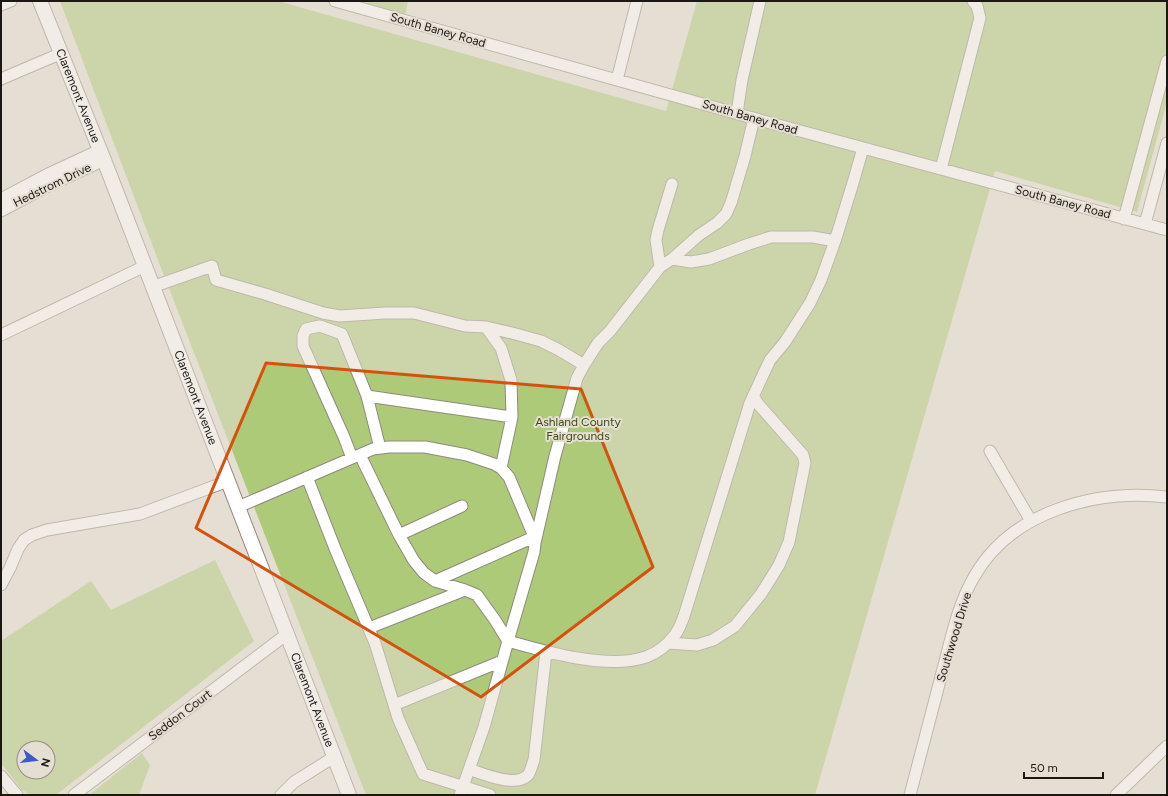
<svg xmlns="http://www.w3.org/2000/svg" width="1168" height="796" font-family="Figtree,sans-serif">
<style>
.green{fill:#adca78;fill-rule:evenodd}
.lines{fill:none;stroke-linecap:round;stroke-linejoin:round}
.minor-casing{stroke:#90897e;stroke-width:13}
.major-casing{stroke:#90897e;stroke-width:16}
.minor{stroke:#fff;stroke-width:11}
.major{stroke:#fff;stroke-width:14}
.marked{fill:none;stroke:#d4520d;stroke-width:3;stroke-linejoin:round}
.labels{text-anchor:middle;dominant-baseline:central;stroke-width:4;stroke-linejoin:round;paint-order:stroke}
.street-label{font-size:12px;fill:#1b1814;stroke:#e5ded2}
.park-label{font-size:12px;fill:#3b4d0f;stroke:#e5ded2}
</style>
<rect width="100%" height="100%" fill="#e5ded2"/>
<path class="green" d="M60,1h218l388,110 31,-110h470v101l-30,110 -142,-41 -180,624h-449l-208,-535z
M353,1h55l-3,15z
M215,560l39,81 -198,154h-26l-9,-6 -20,-26v-122l90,-60 20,29zM24,748h24v24h-24z
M142,753l8,12 -11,30h-50z"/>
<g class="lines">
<defs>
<path id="minor" d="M335,1l432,121 400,108
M1,5l10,-4
M1,79l61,-26
M617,80l20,-79
M737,113l5,-33 18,-79
M941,169l39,-151 -3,-12 -4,-5
M1,199l45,-24 54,-25
M1,211l49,-26 54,-25
M1124,219l43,-158
M1145,224l22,-81
M672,259l27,-24 18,-12 9,-9 5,-11 14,-47 9,-38
M660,267l-4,-27 2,-10 14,-46
M152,287l60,-21 4,14 49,14 58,19 17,3 45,-3h29l51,13 21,1 26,6 29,8 18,9 25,15
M486,327l15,21 10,32 1,37 -11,51
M1,335l144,-69
M367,396l145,21
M990,451l41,70
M360,455l39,80 15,26 10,12 11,8 30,9 12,5 18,25 13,21 -24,86 -24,68
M352,458l-8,-21 -41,-91v-10l3,-7 14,-3 22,8 25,62 13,52
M307,477l29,74 39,92 23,75 25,56 67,21
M238,507l135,-58 16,-2h36l42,8 27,9 7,4 8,9 24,57 2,9 -1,9 -26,89c38,11 100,29 138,16 11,-4 22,-13 29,-22 4,-6 7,-13 9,-19l66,-213 20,-43 15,-18 25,-39 11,-23 14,-39 18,-58 10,-35
M399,535l63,-29
M535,543l20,-87 22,-78 7,-13 14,-22 12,-12 50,-64 12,-8 19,3 18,-3 40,-15 22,-7h42l22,4
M435,581l99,-44
M1,585l9,-17 8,-19 6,-9 8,-5 15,-5 93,-16 88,-33
M369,628l96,-38
M668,643l29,2 16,-5 22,-14 26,-32 18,-29 10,-23 16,-79 -2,-8 -44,-50 -6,-9
M394,705l108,-44
M469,769c14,5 47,19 59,6 3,-4 4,-11 6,-15l12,-108
M1,776l16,19
M74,795l213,-161
M281,795l13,-13 40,-25
M910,795c11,-42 22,-84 33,-126 8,-30 15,-65 31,-92 37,-66 122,-88 193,-80
M1116,795l51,-49"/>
<g id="major">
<path id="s1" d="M40,1l64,159 245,635"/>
</g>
</defs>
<use href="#minor" class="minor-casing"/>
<use href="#major" class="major-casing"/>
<use href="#minor" class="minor"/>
<use href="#major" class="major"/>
</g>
<path d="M0 0H1168V796H0ZM266,363l315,26 72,178 -172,130 -285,-169z" fill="#e5ded2" fill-opacity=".55" fill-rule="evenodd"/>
<path class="marked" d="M266,363l315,26 72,178 -172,130 -285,-169z"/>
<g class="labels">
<g class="street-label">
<text transform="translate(438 30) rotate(16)">South Baney Road</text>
<text stroke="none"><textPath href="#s1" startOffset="102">Claremont Avenue</textPath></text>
<text transform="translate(750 117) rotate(16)">South Baney Road</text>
<text transform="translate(52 185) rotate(-26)">Hedstrom Drive</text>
<text transform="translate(1063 202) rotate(15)">South Baney Road</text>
<text stroke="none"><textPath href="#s1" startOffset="426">Claremont Avenue</textPath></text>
<text transform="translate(954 637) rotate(-73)">Southwood Drive</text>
<text stroke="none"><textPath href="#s1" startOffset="750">Claremont Avenue</textPath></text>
<text transform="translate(180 715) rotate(-37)">Seddon Court</text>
</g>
<g class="park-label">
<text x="578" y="422">Ashland County<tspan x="578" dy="14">Fairgrounds</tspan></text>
</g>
</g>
<rect width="1168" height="796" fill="none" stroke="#1b1814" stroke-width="4"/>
<g transform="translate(36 760) rotate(105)"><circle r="19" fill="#e5ded2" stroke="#948f86"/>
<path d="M0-3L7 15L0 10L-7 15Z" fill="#3d59cb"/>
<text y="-6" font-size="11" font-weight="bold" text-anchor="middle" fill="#1b1814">N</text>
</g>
<path d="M1024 772v6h79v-6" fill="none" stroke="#1b1814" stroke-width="2"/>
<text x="1030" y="772" font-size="12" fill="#1b1814" stroke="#e5ded2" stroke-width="3" paint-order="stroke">50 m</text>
</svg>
